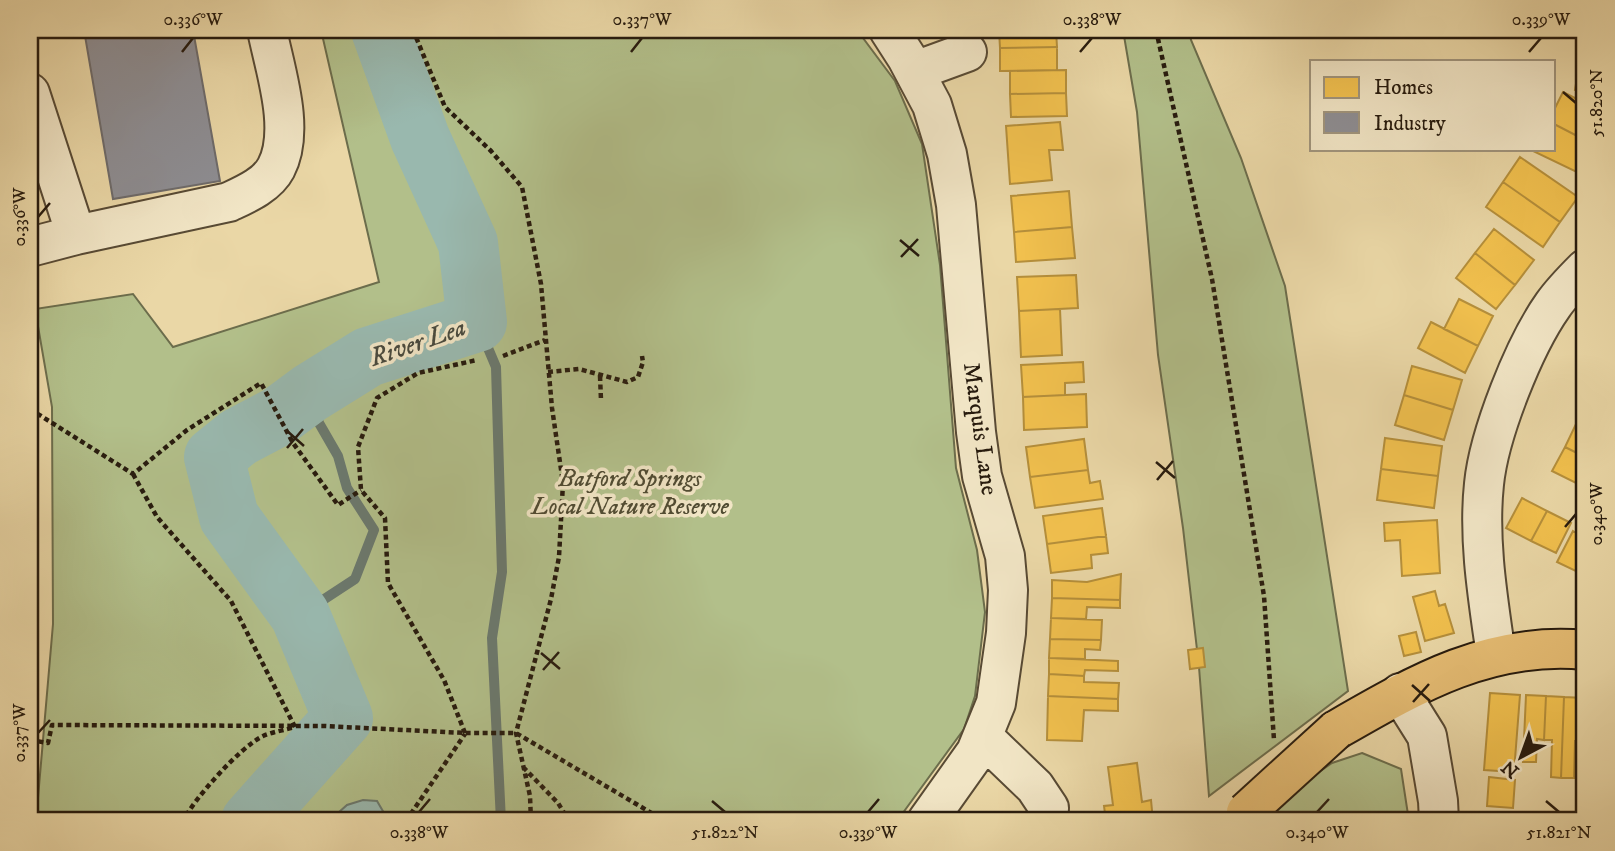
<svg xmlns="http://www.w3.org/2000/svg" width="1615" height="851" font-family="'IM FELL DW Pica',serif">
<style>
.green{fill:#b2bf8a;stroke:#6c6d4c;stroke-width:2}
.water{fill:#99b8ae;stroke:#6b796e;stroke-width:2}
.homes{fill:#f2c14e;stroke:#b58f3b;stroke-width:2}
.industry{fill:#8d8d92;stroke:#6e6b6a;stroke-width:2}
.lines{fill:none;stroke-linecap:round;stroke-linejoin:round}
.stream{stroke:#6b796e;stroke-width:10}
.river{stroke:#99b8ae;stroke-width:60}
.minor-casing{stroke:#584a34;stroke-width:42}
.major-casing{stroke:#271b0e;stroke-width:42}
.path{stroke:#271b0e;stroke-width:4.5;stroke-dasharray:5 3.5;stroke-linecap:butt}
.minor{stroke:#f1e5c5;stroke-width:38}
.major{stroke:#e5bc73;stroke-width:38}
.major-bridge-casing{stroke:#271b0e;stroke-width:42;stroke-linecap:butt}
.major-bridge{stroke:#e5bc73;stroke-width:38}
.ticks{fill:none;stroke:#271b0e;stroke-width:2.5}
.labels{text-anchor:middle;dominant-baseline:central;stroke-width:7;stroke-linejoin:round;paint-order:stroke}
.street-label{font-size:24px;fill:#271b0e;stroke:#f1e5c5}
.park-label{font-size:24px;font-style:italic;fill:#514c33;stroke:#f1e5c5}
.water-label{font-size:26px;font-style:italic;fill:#494a3e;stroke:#f1e5c5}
.neatline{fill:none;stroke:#271b0e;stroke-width:2.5}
.ticks-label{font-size:18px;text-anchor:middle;fill:#271b0e}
</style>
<rect width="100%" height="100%" fill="#ead7a6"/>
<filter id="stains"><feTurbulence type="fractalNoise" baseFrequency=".00286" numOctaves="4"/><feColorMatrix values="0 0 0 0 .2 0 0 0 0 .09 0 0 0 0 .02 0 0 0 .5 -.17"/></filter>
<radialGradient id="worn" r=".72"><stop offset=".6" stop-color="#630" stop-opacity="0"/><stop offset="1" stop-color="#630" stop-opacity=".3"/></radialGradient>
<path class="green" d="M321,30h536l38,51 27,63 18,121 16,203 21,82 8,62 -10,84 -11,33 -67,92h-861l17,-197 -1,-217 -17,-98 98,-15 40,53 206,-65z
M1123,30h66l2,10 50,118 44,128 63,405 -139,105 -10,-129 -16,-139 -25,-173 -21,-243z
M1362,753l39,16 8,52h-160l83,-58z"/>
<path class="water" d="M363,800l14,1 7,12 -7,8h-48l18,-16z"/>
<path class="homes" d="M999,30h57l1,17 -57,1z
M1245,30h15l-3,6z
M1577,30h8v29h-5l4,-21 -9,-1z
M1057,47v23l-57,1v-23z
M1580,59h5v33l-10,-2z
M1066,70v23l-56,1v-23z
M1563,92l22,11v37l-31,-16v-14z
M1066,93l1,23 -56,1 -1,-23z
M1060,122l3,28h-14l3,30 -42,4 -4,-58z
M1554,124l31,16v36l-52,-25 2,-2h19z
M1520,157l58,40 -18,25 -57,-40z
M1503,182l57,40 -17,25 -57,-40z
M1069,191l3,36 -58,5 -3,-36z
M1072,227l3,31 -59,4 -2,-30z
M1494,229l40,31 -19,25 -40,-32z
M1475,253l40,32 -19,24 -40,-31z
M1076,275l2,33 -59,3 -2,-34z
M1459,299l34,17 -15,30 -34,-17z
M1060,309l2,46 -41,2 -2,-46z
M1431,322l47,24 -13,27 -47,-25z
M1083,362l1,20 -19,1v12l-42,2 -2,-32z
M1412,366l50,14 -9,30 -49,-15z
M1086,394l1,33 -63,3 -1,-33z
M1404,395l49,15 -9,30 -49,-15z
M1577,422l8,5v30l-20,-10z
M1385,438l57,8 -4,30 -57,-7z
M1084,439l4,31 -58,7 -4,-30z
M1565,447l20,10 -1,30 -32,-16z
M1381,469l57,7 -4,32 -57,-8z
M1088,470l2,13 10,-2 3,18 -68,9 -5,-31z
M1522,498l25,13 -16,30 -25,-13z
M1102,508l4,28 -59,8 -4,-28z
M1547,511l24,12 -15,30 -25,-12z
M1437,520l3,53 -38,3 -2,-36 -15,1 -1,-18z
M1573,531l12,7v29l-3,7 -25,-12z
M1106,536l2,17 -17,2 1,13 -41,5 -4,-29z
M1121,574l-1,26 -68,-2v-18l35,2z
M1435,591l4,15 6,-2 9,29 -29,8 -12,-44z
M1052,598l68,2v8l-33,-1 -1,12 -35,-1z
M1051,618l51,2 -1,20 -51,-1z
M1416,632l5,20 -17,4 -5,-20z
M1050,639l51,1 -1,10 -15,-1v10l-36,-1z
M1203,648l2,19 -15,2 -2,-19z
M1049,658l69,3v10l-33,-1 -1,6 -35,-2z
M1049,674l35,2v6l35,1 -1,16 -70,-3z
M1490,693l30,2 -6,77 -30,-2z
M1526,695l20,1 -2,44 -7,-1 -1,23h-13z
M1048,696l70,3v12l-34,-1 -2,31 -35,-1z
M1546,696l18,1 -3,81 -10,-1 1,-37h-8z
M1564,697l20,1 -2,43h-7l-1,37h-13z
M1584,698h1v43h-3z
M1137,763l5,39 9,-2 2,21h-47l-2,-15 9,-1 -5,-38z
M1489,777l26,3 -2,28 -26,-2z"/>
<path class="industry" d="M84,30h109l27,151 -107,18z"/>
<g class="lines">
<path class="stream" d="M477,322l19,45 6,205 -10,66 9,183
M300,615l55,-36 19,-49 -27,-42 -9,-32 -19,-33 -9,-30"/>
<path class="river" d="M251,821l92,-103 -43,-103 -71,-98 -15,-60 25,-20 40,-21 31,-23 58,-36 109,-35 -9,-79 -48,-105 -39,-108"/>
<defs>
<path id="minor" d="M889,30l18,28 25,47 15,49 9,51 20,227 6,44 23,80 3,34 -2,43 -10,70 -20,49 -49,69
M915,71l52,-19
M30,93l46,142
M30,247l46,-12 153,-33c17,-8 38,-17 47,-34 20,-38 -1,-98 -9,-138
M1496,655c-8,-56 -18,-115 -12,-171 5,-50 40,-138 69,-179 9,-13 21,-25 32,-36
M1400,693l27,43 11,65 1,20
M983,737l52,50 14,21 -1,13"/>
<path id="major" d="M1336,730c80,-46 153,-89 249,-80"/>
</defs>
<use href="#minor" class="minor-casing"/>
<use href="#major" class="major-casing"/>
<path class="path" d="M413,30l32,77 46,44 31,36 19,97 11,124 11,75 -4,74 -8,42 -35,134 14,63 1,25
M1156,30l56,249 52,317 10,144
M503,356l42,-16
M548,372l31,-3 48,13 11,-5 5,-15 -1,-6
M600,376l1,24
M30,409l103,65 54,-44 74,-47 32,60 45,62 23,-15
M133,474l24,43 74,84 64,126c-10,3 -23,5 -32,9 -23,11 -69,63 -80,85
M465,733l-21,-53 -56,-97 -3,-65 -24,-28 -3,-43 19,-49 41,-25 59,-13
M30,740l18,3 4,-18 272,1 141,7h51l149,88
M523,767l35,36 11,18
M406,821l59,-87"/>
<use href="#minor" class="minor"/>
<use href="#major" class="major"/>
<defs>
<path id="major-bridge" d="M1246,812l90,-82"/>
</defs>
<use href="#major-bridge" class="major-bridge-casing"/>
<use href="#major-bridge" class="major-bridge"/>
</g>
<path class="ticks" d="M182,52l11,-14M631,52l11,-14M1080,52l12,-14M1529,52l12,-14M1563,92l13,11M38,217l12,-14M900,240l19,16M901,257l17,-18M286,430l18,16M287,448l16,-19M1156,462l19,16M1157,480l16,-19M1565,527l11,-13M541,653l19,16M543,670l16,-18M1412,685l18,16M1413,702l16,-18M38,733l12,-13M712,801l13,11M1546,801l13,11M419,812l11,-13M868,812l11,-13M1317,812l12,-13"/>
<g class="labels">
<g class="street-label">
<text transform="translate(980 429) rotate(82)">Marquis Lane</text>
</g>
<g class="park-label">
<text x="630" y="479">Batford Springs<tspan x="630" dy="28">Local Nature Reserve</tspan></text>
</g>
<g class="water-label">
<text transform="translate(418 343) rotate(-19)">River Lea</text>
</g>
</g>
<rect width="1615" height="851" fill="none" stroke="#ead7a6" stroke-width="77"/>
<rect x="1310" y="60" width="245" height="91" fill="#f1e5c5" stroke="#a0947c" stroke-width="2"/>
<rect x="1324" y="77" width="35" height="21" fill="#f2c14e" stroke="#a0947c" stroke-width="2"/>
<text x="1374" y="94" font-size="21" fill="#271b0e">Homes</text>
<rect x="1324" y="112" width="35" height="21" fill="#8d8d92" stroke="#a0947c" stroke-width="2"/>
<text x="1374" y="130" font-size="21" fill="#271b0e">Industry</text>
<g transform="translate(1521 757) rotate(221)" stroke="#f1e5c5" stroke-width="5" paint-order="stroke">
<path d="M0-5L12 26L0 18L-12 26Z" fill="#271b0e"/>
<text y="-10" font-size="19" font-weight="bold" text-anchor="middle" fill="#271b0e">N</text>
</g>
<rect x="38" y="38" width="1538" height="774" class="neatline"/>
<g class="ticks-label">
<text x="193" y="25">0.336°W</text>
<text x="642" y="25">0.337°W</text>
<text x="1092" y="25">0.338°W</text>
<text x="1541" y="25">0.339°W</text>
<text transform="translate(1596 103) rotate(-90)" y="6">51.820°N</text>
<text transform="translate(19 217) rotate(-90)" y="6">0.336°W</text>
<text transform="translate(1596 514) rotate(-90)" y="6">0.340°W</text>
<text transform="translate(19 733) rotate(-90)" y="6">0.337°W</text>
<text x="419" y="838">0.338°W</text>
<text x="725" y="838">51.822°N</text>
<text x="868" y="838">0.339°W</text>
<text x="1317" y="838">0.340°W</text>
<text x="1559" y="838">51.821°N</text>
</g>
<rect width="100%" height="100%" filter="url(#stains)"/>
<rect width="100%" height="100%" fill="url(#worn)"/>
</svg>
